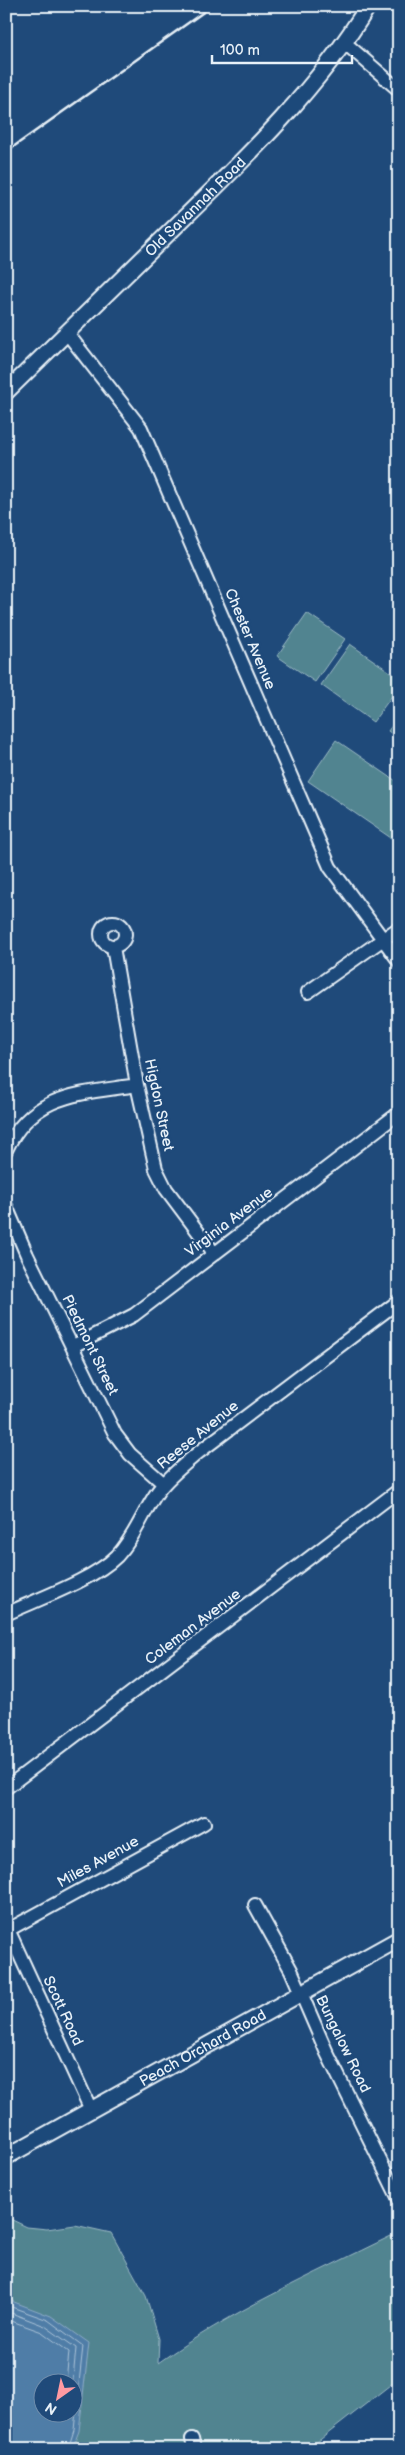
<svg xmlns="http://www.w3.org/2000/svg" width="405" height="2455" font-family="'Balsamiq Sans',sans-serif">
<style>
.green{fill:#518490;stroke:#9cbac4;fill-rule:evenodd}
.water{fill:#4f7da7;stroke:#8cabc7;fill-rule:evenodd}
.lines{fill:none;stroke-linecap:round;stroke-linejoin:round}
.shore{stroke:#abc3d8;stroke-width:1}
.minor-casing{stroke:#e8f1f8;stroke-width:16}
.major-casing{stroke:#e8f1f8;stroke-width:19}
.minor{stroke:#1f4a7a;stroke-width:12}
.major{stroke:#1f4a7a;stroke-width:15}
.rail{stroke:#e8f1f8;stroke-width:2.5}
.labels{text-anchor:middle;dominant-baseline:central;stroke-width:5;stroke-linejoin:round;paint-order:stroke}
.street-label{font-size:15px;fill:#e8f1f8;stroke:#1f4a7a}
</style>
<rect width="100%" height="100%" fill="#1f4a7a"/>
<filter id="ink" filterUnits="userSpaceOnUse"><feTurbulence type="fractalNoise" baseFrequency=".02" numOctaves="2"/><feDisplacementMap in="SourceGraphic" scale="10" xChannelSelector="R" yChannelSelector="G"/><feConvolveMatrix kernelMatrix="1 2 1 2 8 2 1 2 1" color-interpolation-filters="sRGB"/></filter>
<g filter="url(#ink)">
<path class="green" d="M307,613l38,26 -30,43 -38,-26z
M350,644l49,34v8l-26,36 -52,-37z
M399,716v23l-11,-8z
M336,740l63,43v43l-8,12 -83,-57z
M6,2217l21,10 20,2 28,-4 36,8 35,63 13,43 -1,24c71,-51 154,-88 233,-127l8,15v127l-87,68 -12,3h-294zM42,2382h30v30h-30z"/>
<path class="water" d="M6,2299l45,17 38,27 -10,88 -7,18h-66zM42,2382h30v30h-30z"/>
<g class="lines">
<path class="shore" d="M6,2305l42,15 35,26 -9,84 -6,19
M6,2311l39,15 31,22 -4,42
M6,2319l36,13 27,20 -3,30"/>
<defs>
<path id="minor" d="M344,42l55,48
M67,333l74,95 189,439 69,94
M101 934a12 12 0 1 1 24 0a12 12 0 1 1-24 0Z
M113,947l24,138 19,84 10,20 48,64
M308,992l91,-64
M6,1150c27,-58 76,-56 131,-65
M6,1206l21,49 88,179 15,20 34,30
M73,1346l61,-31 265,-202
M6,1614c32,-15 87,-34 111,-58 18,-19 26,-44 41,-65 11,-15 27,-27 41,-39l200,-151
M6,1788l393,-298
M255,1905l36,65 36,83 72,146
M6,1925l85,185
M8,1930l196,-107
M192,2439l2,10"/>
<g id="major">
<path id="s1" d="M6,392c59,-57 117,-115 176,-172 67,-65 137,-133 186,-214"/>
<path id="s2" d="M6,2157l393,-218"/>
</g>
</defs>
<use href="#minor" class="minor-casing"/>
<use href="#major" class="major-casing"/>
<use href="#minor" class="minor"/>
<use href="#major" class="major"/>
<path class="rail" d="M6,152l206,-146"/>
</g>
</g>
<g class="labels">
<g class="street-label">
<text stroke="none"><textPath href="#s1" startOffset="265">Old Savannah Road</textPath></text>
<text transform="translate(250 639) rotate(67)">Chester Avenue</text>
<text transform="translate(159 1105) rotate(78)">Higdon Street</text>
<text transform="translate(229 1222) rotate(-37)">Virginia Avenue</text>
<text transform="translate(90 1345) rotate(64)">Piedmont Street</text>
<text transform="translate(198 1435) rotate(-39)">Reese Avenue</text>
<text transform="translate(193 1627) rotate(-37)">Coleman Avenue</text>
<text transform="translate(98 1862) rotate(-29)">Miles Avenue</text>
<text transform="translate(63 2011) rotate(65)">Scott Road</text>
<text transform="translate(343 2044) rotate(64)">Bungalow Road</text>
<text stroke="none"><textPath href="#s2" startOffset="225">Peach Orchard Road</textPath></text>
</g>
</g>
<rect width="405" height="2455" fill="none" stroke="#1f4a7a" stroke-width="25"/>
<rect x="12" y="12" width="380" height="2430" fill="none" stroke="#e8f1f8" stroke-width="2" filter="url(#ink)"/>
<g transform="translate(58 2398) rotate(213)"><circle r="24" fill="#1f4a7a" stroke="#6f8dac"/>
<path d="M0-4L9 19L0 12L-9 19Z" fill="#ff9aa2"/>
<text y="-8" font-size="14" font-weight="bold" text-anchor="middle" fill="#e8f1f8">N</text>
</g>
<path d="M212 55v8h140v-8" fill="none" stroke="#e8f1f8" stroke-width="2.5"/>
<text x="220" y="55" font-size="15" fill="#e8f1f8" stroke="#1f4a7a" stroke-width="4" paint-order="stroke">100 m</text>
</svg>
